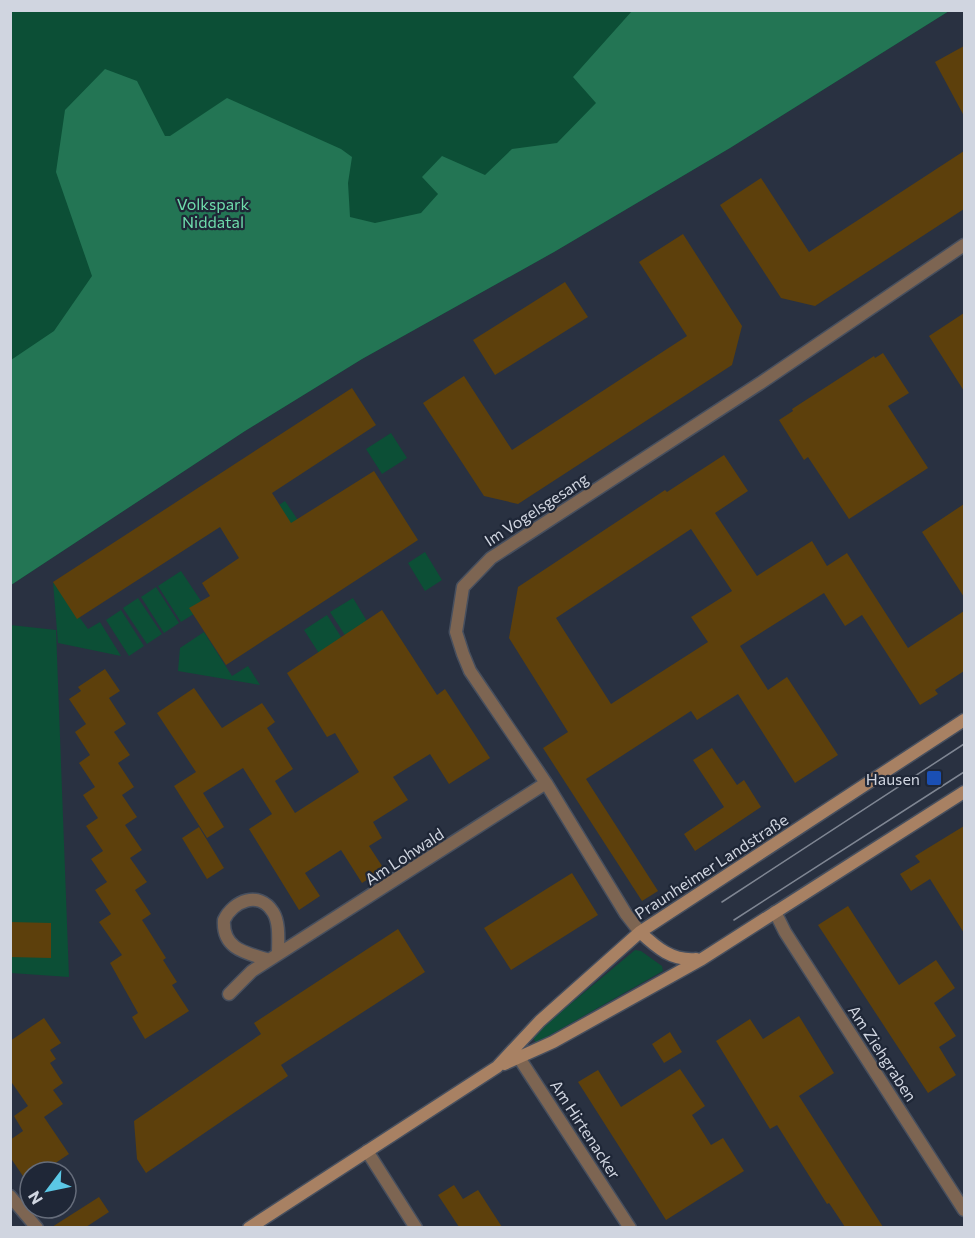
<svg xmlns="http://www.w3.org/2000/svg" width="975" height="1238" font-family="Commissioner,sans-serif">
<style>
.green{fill:#0c4f36}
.forest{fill:#237554}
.building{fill:#5d400c;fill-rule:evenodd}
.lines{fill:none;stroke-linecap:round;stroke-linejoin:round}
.street-casing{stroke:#474f5e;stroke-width:15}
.secondary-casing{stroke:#474f5e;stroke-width:15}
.street{stroke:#7d6552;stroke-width:12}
.secondary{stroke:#a88163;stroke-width:12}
.tram{stroke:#7f8693;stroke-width:1.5}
.transit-dot{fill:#1a4fb4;stroke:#1f2737;stroke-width:2}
.labels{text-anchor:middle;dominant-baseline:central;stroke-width:4.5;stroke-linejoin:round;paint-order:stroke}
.park-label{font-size:16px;fill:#6eddac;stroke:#1f2737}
.street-label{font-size:16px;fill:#d0d5e0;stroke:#1f2737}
.poi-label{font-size:16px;fill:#d0d5e0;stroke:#1f2737;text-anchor:end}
</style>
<rect width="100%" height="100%" fill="#293141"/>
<path class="green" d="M11,11h938l-219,137 -176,104 -192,107 -117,72 -234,154z
M391,433l16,25 -25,16 -16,-25z
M285,501l17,25 -41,-9z
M425,552l17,28 -17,11 -17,-28z
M181,571l24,36 -24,15 -23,-36z
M53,582l35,47 12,-7 21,34 -63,-13z
M156,587l23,36 -15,10 -23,-36z
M138,598l24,36 -15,10 -24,-36z
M353,598l17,28 -22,14 -18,-28z
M121,610l23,36 -15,10 -23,-36z
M327,615l18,28 -23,15 -18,-28z
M10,625l46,5 13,347 -58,-4z
M204,632l28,44 16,-10 12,19 -82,-14 2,-23z
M635,950l6,1 21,15 1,5 -127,72 -4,-7z"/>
<path class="forest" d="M632,11h317l-219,137 -176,104 -192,107 -117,72 -234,154v-225l43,-29 38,-55 -36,-104 9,-62 40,-41 32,12 28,55h5l57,-38 114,51 11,8 -4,26 2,34 25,6 46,-10 17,-19 -16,-17 20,-21 43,19 27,-26 45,-6 39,-40 -23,-26z"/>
<path class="building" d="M964,46v70l-29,-54z
M964,151v58l-149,97 -34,-8 -61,-93 41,-27 48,74z
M683,234l59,92 -10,39 -214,139 -34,-8 -61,-93 41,-27 48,74 158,-103 17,-11 -48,-74z
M565,282l23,35 -93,58 -22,-35z
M964,313v78l-35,-55z
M883,353l26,40 -21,13 40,62 -79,51 -41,-62 -4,3 -25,-40 14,-9 -1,-2 82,-53 1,2z
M352,388l24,37 -104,68 19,30 83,-52 44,69 -192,125 -37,-57 21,-12 -8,-13 37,-25 -19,-31 -143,92 -24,-37z
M724,455l24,36 -33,22 42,63 55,-35 15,25 20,-13 61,95 56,-37v60l-29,19 3,4 -18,11 -58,-90 -17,11 -21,-33 -84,53 28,44 19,-13 51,78 -43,28 -57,-89 -41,26 -6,-9 -105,68 72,112 -16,10 -99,-153 25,-16 -59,-94 9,-51 147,-97 2,2zM691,529l41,62 -41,26 17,25 -97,62 -55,-86z
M964,504v93l-42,-65z
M382,610l55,85 8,-6 45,69 -41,26 -19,-30 -37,23 15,23 -35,22 9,16 -13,8 15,23 -22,14 -21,-33 -36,23 15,23 -21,14 -50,-81 23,-15 -29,-46 -40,25 21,34 -17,11 -33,-52 22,-14 -39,-59 37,-25 28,40 40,-25 13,19 -8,6 26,41 -18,12 20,32 64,-41 -24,-39 -8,4 -40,-64z
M105,669l15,22 -11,7 17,26 -12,8 16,23 -12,8 16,24 -12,8 15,22 -12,8 17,25 -12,8 17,24 -12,8 16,24 -9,6 24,38 -3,2 14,22 -5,3 17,26 -44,28 -13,-22 6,-4 -28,-50 12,-8 -23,-33 12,-8 -16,-24 12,-8 -16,-23 12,-8 -17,-25 12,-8 -15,-23 12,-8 -16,-24 11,-8 -15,-23 11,-8 -17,-25 12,-8 -3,-4z
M712,748l25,37 7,-5 17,27 -66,44 -11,-17 40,-27 -31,-47z
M964,826v107l-34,-54 -19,12 -11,-17 20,-12 -5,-6z
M199,827l25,41 -17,11 -25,-41z
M572,873l26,42 -87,55 -27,-42z
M848,906l51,79 37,-25 19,28 -21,15 22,33 -17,11 17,28 -28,18 -110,-168z
M10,922l41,1v35l-41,-1z
M398,929l27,43 -144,93 7,11 -142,97 -9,-14 -3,-38 127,-87 -7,-11z
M799,1016l35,57 -35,23 84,131h-38l-16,-24 -2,1 -50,-79 -7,4 -54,-88 34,-22 13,20z
M44,1018l17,25 -11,7 6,9 -6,4 13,20 -10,7 10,14 -19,13 25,37 -27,18h-12v8l-3,2 -17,-25v-17l13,-9 -9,-15 14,-10 -18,-26v-39z
M670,1032l12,20 -18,11 -12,-19z
M680,1069l25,37 -13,9 19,30 12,-7 21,33 -78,49 -88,-138 20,-12 23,37z
M454,1185l9,14 15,-9 24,37h-43l-21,-32z
M99,1197l10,15 -23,15h-34z"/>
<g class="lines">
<defs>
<path id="street" d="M775,912l10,20 179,278
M640,932l-14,-18 -80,-131 -76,-112 -7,-17 -7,-22 7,-45 28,-29 271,-176 202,-137
M269,960c-23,-7 -47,-11 -45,-40 9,-19 35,-30 49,-8 7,11 5,29 5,42
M229,994l23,-23 294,-188
M514,1050l116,178
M367,1151l49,77
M10,1196l27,32"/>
<path id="secondary" d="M640,932c17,16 32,29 56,27
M504,1064l49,-22 149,-83 262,-167
M249,1228l248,-161 43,-46 100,-89 324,-212"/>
</defs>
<use href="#street" class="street-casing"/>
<use href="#secondary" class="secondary-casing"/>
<use href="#street" class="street"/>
<use href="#secondary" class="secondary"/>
<path class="tram" d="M722,902l242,-158
M734,920l230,-148"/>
</g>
<rect class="transit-dot" x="926" y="770" width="16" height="16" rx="3"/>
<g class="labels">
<g class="park-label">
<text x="213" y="203">Volkspark<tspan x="213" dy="18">Niddatal</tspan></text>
</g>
<g class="street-label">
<text transform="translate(536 509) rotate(-33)">Im Vogelsgesang</text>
<text transform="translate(404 856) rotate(-33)">Am Lohwald</text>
<text transform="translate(711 866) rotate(-33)">Praunheimer Landstraße</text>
<text transform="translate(883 1053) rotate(57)">Am Ziehgraben</text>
<text transform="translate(586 1129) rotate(57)">Am Hirtenacker</text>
</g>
<g class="poi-label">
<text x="920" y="778">Hausen</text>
</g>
</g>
<rect width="975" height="1238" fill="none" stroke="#d0d5e0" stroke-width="24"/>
<g transform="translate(48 1190) rotate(238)"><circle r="28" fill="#1f2737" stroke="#666d7b" stroke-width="1.5"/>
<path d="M0-4.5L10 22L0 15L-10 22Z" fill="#5bc8e6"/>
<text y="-9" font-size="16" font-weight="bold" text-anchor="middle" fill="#d0d5e0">N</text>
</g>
</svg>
